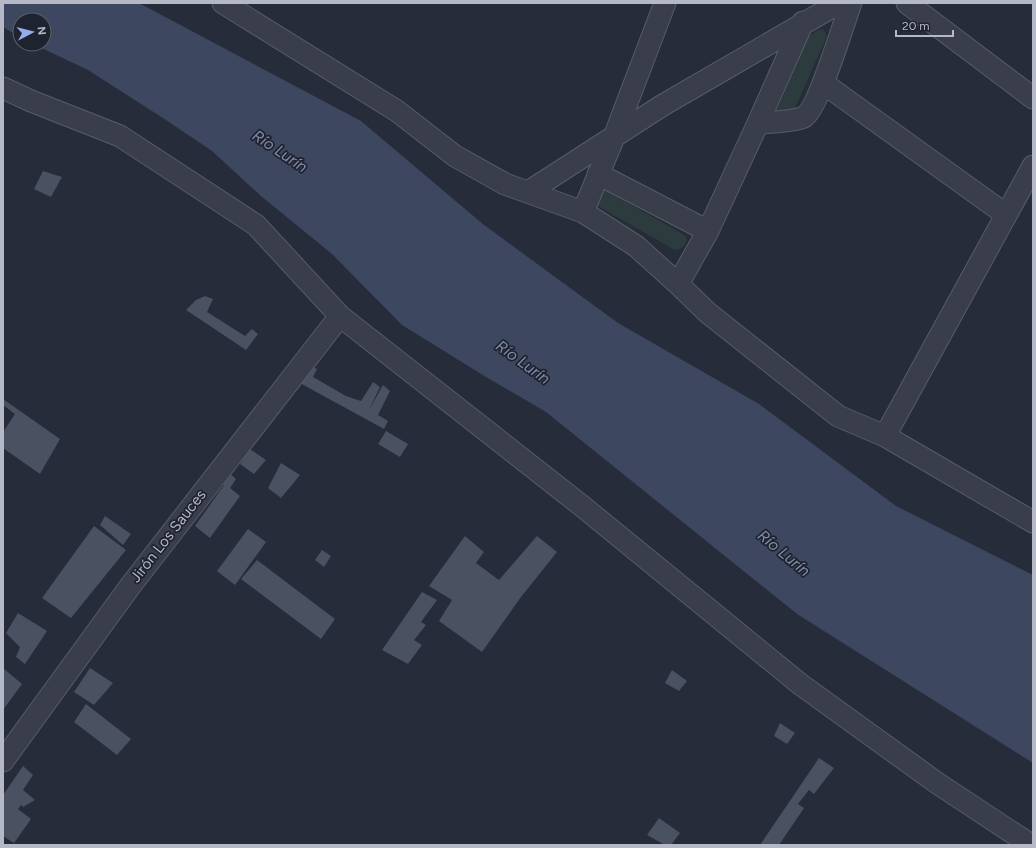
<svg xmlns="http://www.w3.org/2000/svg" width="1036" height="848" font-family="Figtree,sans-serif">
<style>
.green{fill:#2c3c3e}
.water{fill:#3d4860}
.building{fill:#4a5160}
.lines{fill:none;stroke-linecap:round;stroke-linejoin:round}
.street-casing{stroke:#575c68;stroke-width:23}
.street{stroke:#393e4a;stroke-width:21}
.labels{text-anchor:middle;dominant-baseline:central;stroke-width:3.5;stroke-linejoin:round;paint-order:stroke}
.street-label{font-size:15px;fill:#b5b9c5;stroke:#1f232f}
.water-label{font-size:16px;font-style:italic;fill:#808daa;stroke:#1f232f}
</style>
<rect width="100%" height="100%" fill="#262c39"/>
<path class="green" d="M823,29l4,7 -35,79 -15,-5 32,-74 9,-6z
M599,187l82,46 4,3 2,4c-3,7 -6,11 -14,9l-82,-47z"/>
<path class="water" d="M3,3h136l222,118 123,104 134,98 141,81 137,102 137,69v188l-236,-149 -251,-202 -60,-35 -84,-52 -70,-71 -71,-58 -49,-45 -46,-31 -78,-50 -55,-26h11v-24h-24v17l-17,-10z"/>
<path class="building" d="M43,171l19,6 -11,20 -17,-8z
M205,296l8,3 -6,13 38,24 7,-7 6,5 -12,16 -60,-40 10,-10z
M309,365l8,4 -4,8 33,19 15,5 12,-19 7,5 -11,23 14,-25 7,6 -12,24 10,6 -4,8 -86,-47z
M3,399l57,40 -20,35 -37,-26v-16l12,-18 -12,-9z
M386,431l22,13 -8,13 -22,-13z
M250,449l16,11 -12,14 -14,-10z
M281,463l19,12 -19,23 -13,-10z
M229,473l7,6 -6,9 10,8 -30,42 -15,-12 29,-41 -3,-3z
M105,516l26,18 -8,11 -23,-20z
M94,526l32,24 -55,68 -29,-20z
M248,529l18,13 -31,43 -18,-14z
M465,536l19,16 -8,11 23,17 38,-44 20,16 -36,45 -39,55 -43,-31 13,-21 -23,-14z
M322,550l9,6 -7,11 -9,-7z
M257,560l78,59 -14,20 -80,-60z
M422,592l15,8 -16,22 5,3 -12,15 8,5 -14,19 -26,-14z
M18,613l29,18 -22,33 -9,-7 4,-10 -14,-14z
M3,668l19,16 -19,26z
M90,668l23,15 -19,22 -20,-13z
M672,670l15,11 -8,10 -14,-8z
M86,704l45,35 -14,16 -43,-33z
M780,723l15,10 -8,11 -13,-8z
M819,758l15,10 -20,26 -5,-4 -11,14 6,4 -25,37h-19z
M23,766l10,9 -10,15 12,10 -12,7 -2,-2 -3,4 13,10 -17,24 -11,-7v-41z
M659,818l21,15 -9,12h-6l-18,-10z"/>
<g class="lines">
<defs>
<path id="street" d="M223,3l174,108 58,45 50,28 78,28 53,34 42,38 30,29 130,103 47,20 148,86
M907,3l126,95
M823,83l182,131
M3,88l28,13 89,35 136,89 84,91 242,190 218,178 137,99 94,62
M758,123c13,-1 35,-1 46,-6 14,-8 40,-95 47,-114
M598,174l110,57
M528,192l135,-87 176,-102
M583,212l31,-75 51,-134
M678,284l30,-53 50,-108 45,-101
M885,436l148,-270
M3,761l128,-176 209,-269"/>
</defs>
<use href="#street" class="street-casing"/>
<use href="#street" class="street"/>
</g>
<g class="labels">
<g class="street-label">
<text transform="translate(168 536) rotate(-52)">Jirón Los Sauces</text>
</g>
<g class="water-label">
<text transform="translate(280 151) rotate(34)">Río Lurín</text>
<text transform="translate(523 362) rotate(36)">Río Lurín</text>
<text transform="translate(784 553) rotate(40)">Río Lurín</text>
</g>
</g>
<rect width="1036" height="848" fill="none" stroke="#b5b9c5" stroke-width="8"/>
<g transform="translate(32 32) rotate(83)"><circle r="19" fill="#1f232f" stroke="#5b5f6b"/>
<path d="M0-3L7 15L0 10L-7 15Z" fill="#95aceb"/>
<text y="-6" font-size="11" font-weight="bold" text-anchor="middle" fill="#b5b9c5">N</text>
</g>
<path d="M896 30v6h57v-6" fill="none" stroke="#b5b9c5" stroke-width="2"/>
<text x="902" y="30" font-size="12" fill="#b5b9c5" stroke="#1f232f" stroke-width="3" paint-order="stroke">20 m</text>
</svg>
